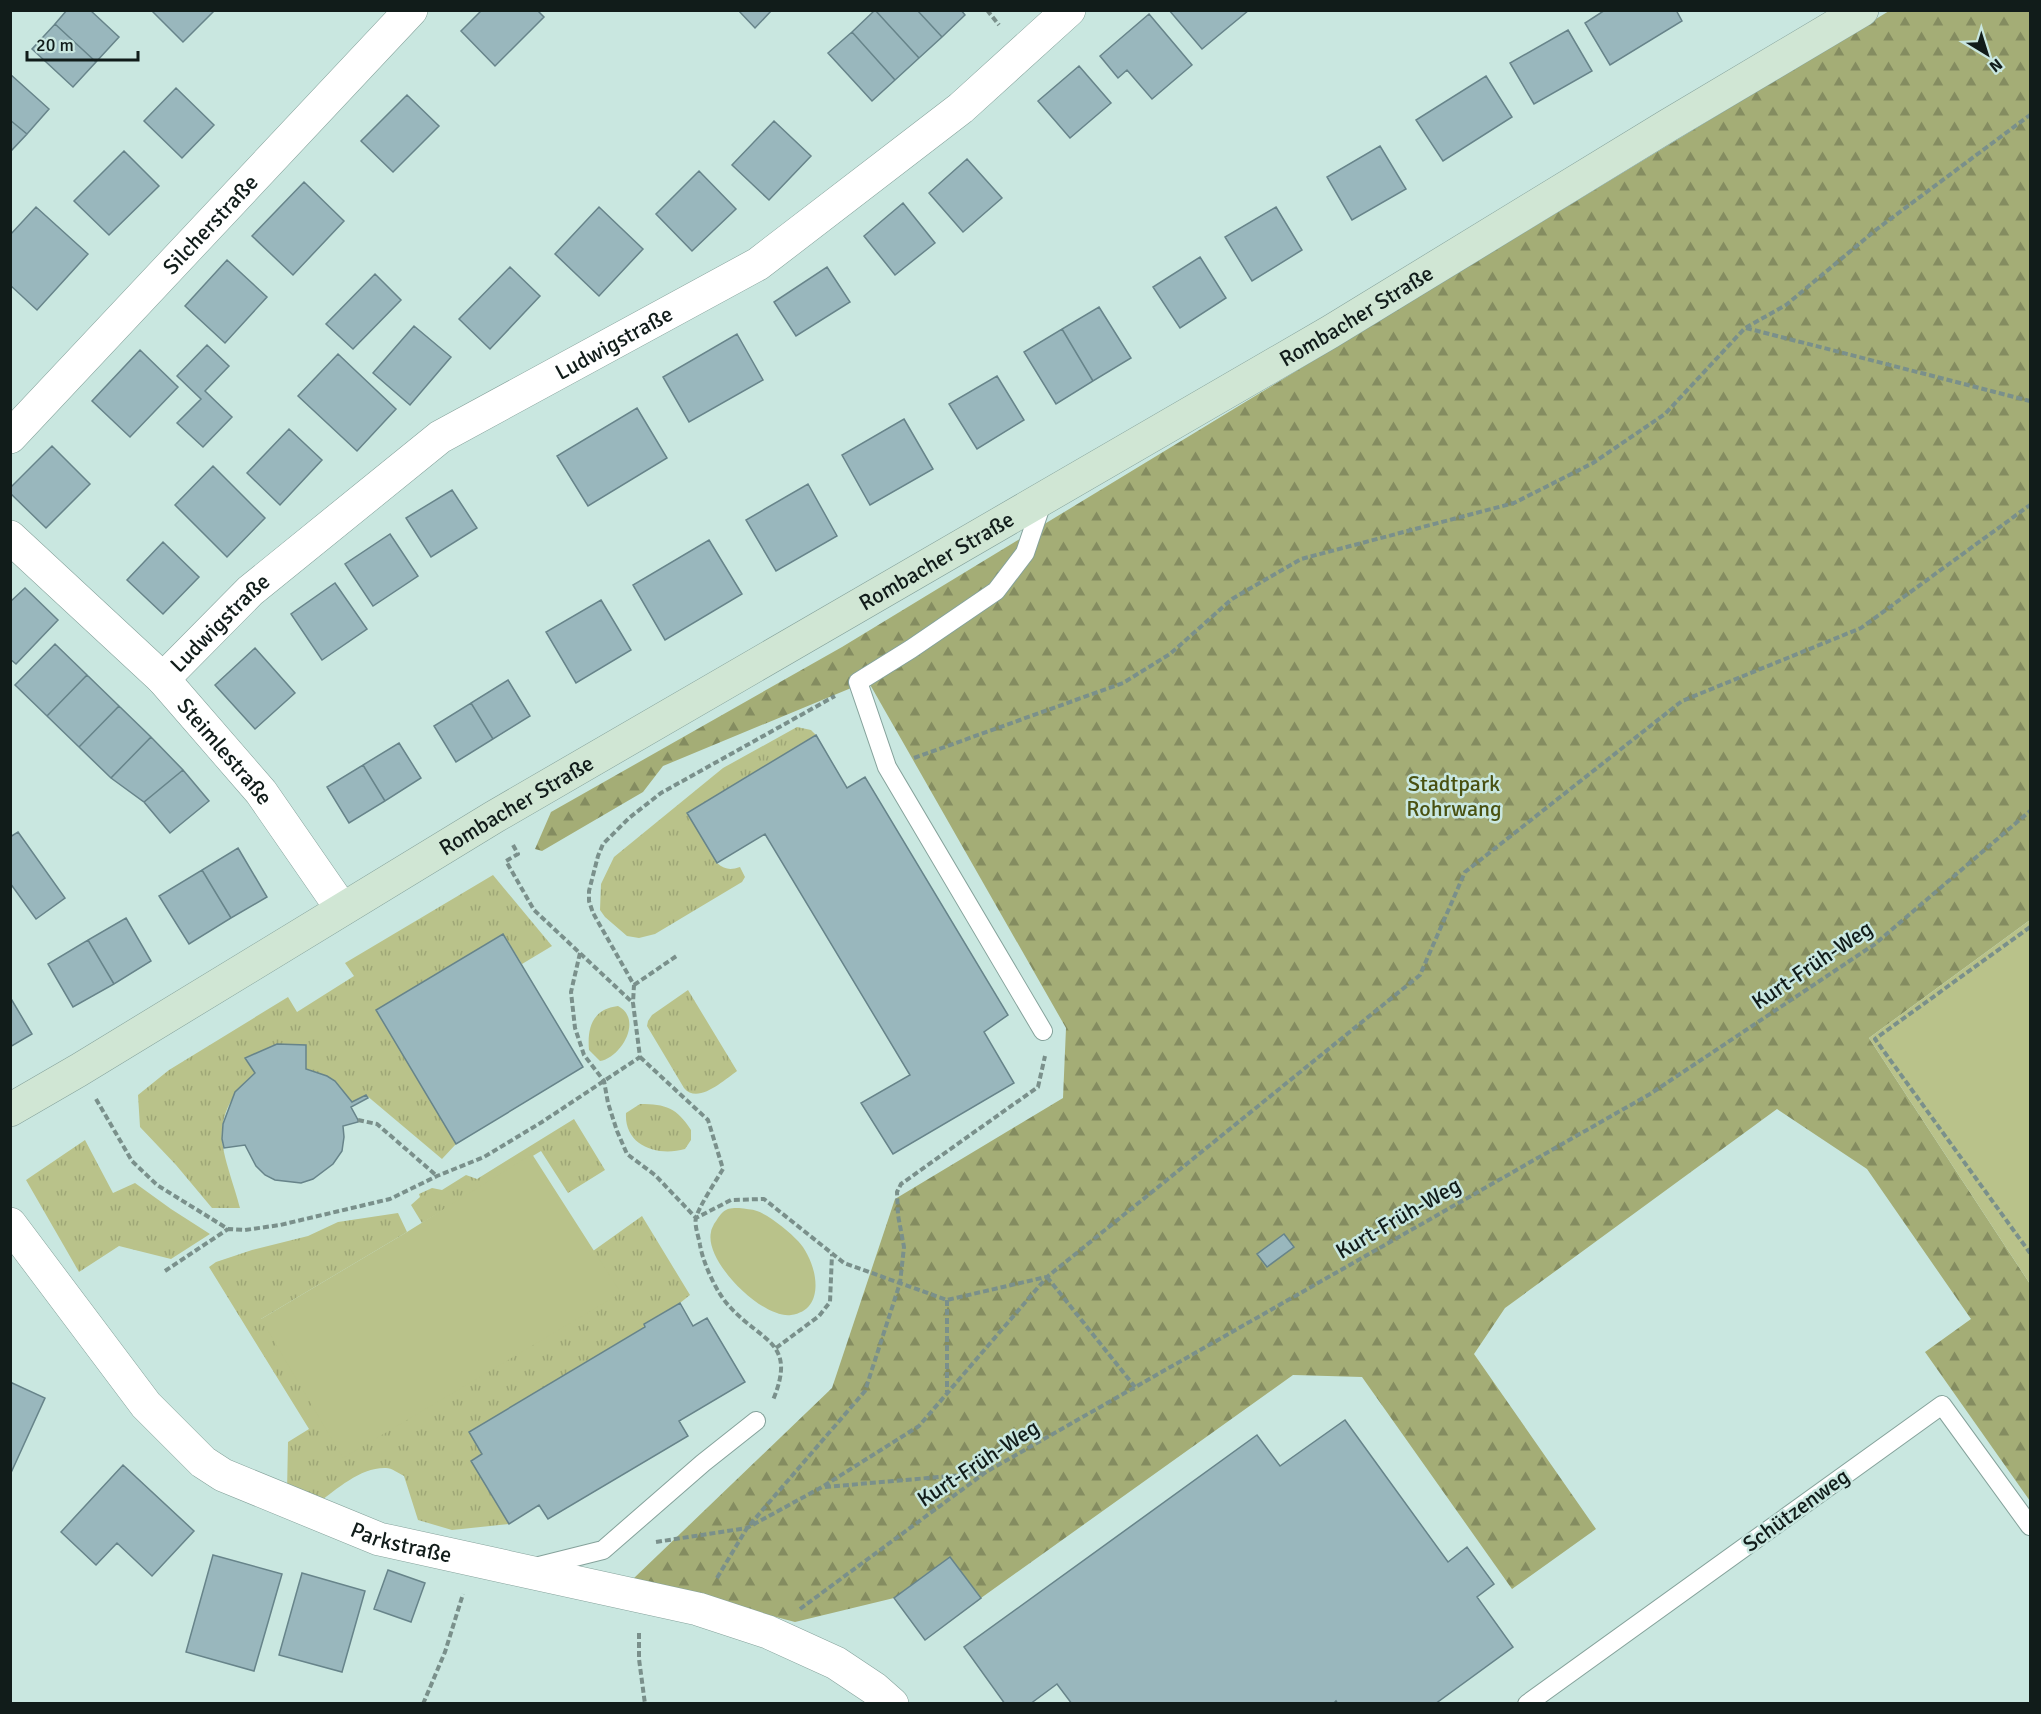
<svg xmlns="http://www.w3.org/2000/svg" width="2041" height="1714" font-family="Signika,sans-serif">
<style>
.grass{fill:url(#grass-tufts)}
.forest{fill:url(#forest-firs)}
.park{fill:#b9c28a}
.building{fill:#99b7bd;stroke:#67848a;stroke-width:1.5}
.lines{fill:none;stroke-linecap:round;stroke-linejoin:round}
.service-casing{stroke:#85a29b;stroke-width:20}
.minor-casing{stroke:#85a29b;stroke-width:34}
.secondary-casing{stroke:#85a29b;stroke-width:34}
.path{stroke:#7a908b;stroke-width:4;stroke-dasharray:6 3;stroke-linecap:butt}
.service{stroke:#fff;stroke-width:18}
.minor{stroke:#fff;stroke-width:33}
.secondary{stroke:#d0e6d4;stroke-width:33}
.labels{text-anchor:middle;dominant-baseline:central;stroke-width:5;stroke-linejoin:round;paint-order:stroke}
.street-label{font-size:22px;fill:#111c1a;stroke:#c9e7e0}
.park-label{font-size:22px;fill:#495111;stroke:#c9e7e0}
</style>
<defs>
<pattern id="grass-tufts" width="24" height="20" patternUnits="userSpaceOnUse" patternTransform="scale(1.5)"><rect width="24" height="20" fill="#b9c28a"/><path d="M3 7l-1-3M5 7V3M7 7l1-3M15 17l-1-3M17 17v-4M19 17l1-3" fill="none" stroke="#9ea676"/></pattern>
<pattern id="forest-firs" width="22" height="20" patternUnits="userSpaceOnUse" patternTransform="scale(1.5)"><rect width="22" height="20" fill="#a4ad76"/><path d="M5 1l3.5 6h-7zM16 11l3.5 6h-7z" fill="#848c60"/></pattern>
</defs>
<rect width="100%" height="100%" fill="#c9e7e0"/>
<path class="grass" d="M797,727l14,3 5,5 -129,78 30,50c8,7 14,7 23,4l5,10 -3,5 -87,52 -16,4 -12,-2 -22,-19 -5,-7 1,-26 13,-27 109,-89z
M493,875l59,71 -30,18 -19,-30 -127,76 80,134 -14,15 -76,-64 -14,7c-10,-15 -28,-29 -46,-33v-24l-29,-1 -31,14 9,15c-19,15 -35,40 -33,66 1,18 13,49 18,69h-28l-36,-43 -36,-38 -2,-32 31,-25 119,-73 9,15 57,-36 -9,-13z
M688,990l49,81c-13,9 -39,34 -53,17l-37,-62 1,-5 4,-6z
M618,1006c25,13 4,51 -18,55l-11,-11c-2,-23 4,-41 29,-44z
M640,1104c26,0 37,4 51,26v10l-6,9c-27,8 -61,-3 -59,-36z
M574,1119l31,51 -37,23 -27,-42 -119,72 -11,-18 9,-8 -1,-3 13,-6 10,2 24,-15 11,4z
M85,1140l28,53 22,-10 36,26 39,25 -39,25 -52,-13 -40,26 -53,-92z
M398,1213l9,19 -146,87 359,-26 -27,-42 49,-35 48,79 -10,8 -36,21 1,3 -176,105 13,22 27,70 -57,6 -34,-10 -14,-44c-6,-3 -12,-8 -18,-8 -25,-1 -49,21 -68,35l-31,-12 1,-49 21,-13 -100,-162 7,-5 36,-12 56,-14 30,-14z"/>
<path class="forest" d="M1889,11h141v909l-161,118 161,246v217l-105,-149 46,-33 -104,-150 -90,-60 -272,199 -31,46 122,175 -84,60 -150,-212 -69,-2 -312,223 -31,-41 -56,41 -99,24 -162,-43 199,-191 63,-189 168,-101 3,-70 -198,-347 -205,85 -20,26 -101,59 -7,-2 16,-37 291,-165z"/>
<path class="park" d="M2030,920v364l-161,-246z
M532,1154l89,139 -278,165 -82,-139 146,-87z
M739,1208c6,1 13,1 18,3 12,4 33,21 41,30 19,20 30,69 -7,74 -29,4 -87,-54 -80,-83 0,-3 2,-5 3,-8 3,-4 7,-12 12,-14 3,-2 10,-2 13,-2z"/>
<path class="building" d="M67,10h23l29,27 -23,25 -41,-38z
M151,10h64l-32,32z
M482,10h55l7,7 -49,49 -34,-35z
M738,10h34l-17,18z
M875,10l44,48 -24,22 -43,-48z
M875,10h42l25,27 -23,21z
M917,10h44l4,5 -23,22z
M1169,10h80l-47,39z
M1605,10h71l6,11 -72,44 -25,-42z
M1149,14l43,51 -40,34 -25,-29 -9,8 -18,-22z
M55,24l41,38 -23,25 -41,-38z
M1568,30l24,41 -58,33 -24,-41z
M852,32l43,48 -23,21 -44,-48z
M1079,66l32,37 -41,35 -32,-37z
M10,74l39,35 -22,25 -17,-14z
M1486,76l26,41 -69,44 -27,-41z
M176,88l38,37 -32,33 -38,-37z
M407,95l32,31 -46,46 -32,-31z
M10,120l17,14 -17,18z
M774,121l37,35 -42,44 -37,-35z
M1380,146l26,43 -54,31 -25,-43z
M124,151l35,35 -50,49 -35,-34z
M967,159l35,39 -39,34 -34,-39z
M699,171l37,38 -44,42 -36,-37z
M304,182l40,39 -51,54 -41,-39z
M903,203l32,40 -40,32 -31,-39z
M36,207l52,47 -51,56 -27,-25v-50z
M599,207l44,42 -44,47 -44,-42z
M1276,207l26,43 -50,31 -27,-44z
M1200,257l26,41 -46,30 -27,-41z
M227,260l40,37 -42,46 -40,-37z
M510,267l30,29 -50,53 -31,-30z
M827,267l23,35 -54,34 -22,-34z
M375,274l26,26 -48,49 -27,-25z
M1099,307l32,51 -38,23 -31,-52z
M414,326l37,31 -41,48 -37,-32z
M1062,329l31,52 -37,23 -32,-52z
M737,334l26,46 -74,42 -26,-45z
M207,345l22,21 -24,25 27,26 -29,30 -26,-24 24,-24 -24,-23z
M140,350l38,37 -48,50 -38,-36z
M338,354l58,55 -39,42 -59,-55z
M997,376l27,44 -47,29 -28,-45z
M637,408l30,50 -79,48 -31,-50z
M904,419l29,50 -63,36 -28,-50z
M289,429l33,31 -42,45 -33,-32z
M52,446l38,38 -44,44 -36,-35v-5z
M213,466l52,52 -38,39 -52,-52z
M808,484l29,52 -61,35 -30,-51z
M452,490l25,38 -46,29 -25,-39z
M390,534l28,42 -45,30 -28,-42z
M709,540l33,54 -77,46 -32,-55z
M163,542l36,35 -36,37 -36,-34z
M335,583l32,46 -45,31 -31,-46z
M25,588l33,32 -42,44 -6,-5v-57z
M601,600l30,50 -55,33 -30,-51z
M55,644l32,31 -40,41 -32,-31z
M255,648l40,45 -40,36 -40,-44z
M87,675l32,31 -40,41 -32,-31z
M508,680l22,36 -37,23 -22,-36z
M471,703l22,36 -37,23 -22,-36z
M119,706l32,31 -40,41 -32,-31z
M816,735l31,53 18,-11 143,238 -24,17 30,51 -121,71 -32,-51 49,-28 -145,-241 -48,29 -30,-50z
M151,737l32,33 -39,32 -33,-24z
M399,743l22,35 -36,23 -22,-36z
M363,765l22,36 -36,22 -22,-36z
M183,770l26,31 -39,32 -26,-31z
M18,832l47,66 -29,21 -26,-36v-46z
M238,848l29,49 -36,21 -29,-48z
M202,870l29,48 -42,26 -30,-48z
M126,918l25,43 -37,23 -26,-44z
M503,934l80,133 -127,77 -80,-134z
M88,940l26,44 -41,23 -25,-43z
M10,997l22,37 -22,13z
M277,1044l29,1v24l21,7 8,5 17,21 14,-7 2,3 -17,9 7,13v2l-15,4 1,11 -2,14 -9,13 -20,15 -12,4 -26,-3 -10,-5 -9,-9 -11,-21 -21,3 -2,-9 1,-15 12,-32 20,-19 -10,-15z
M1284,1234l10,13 -27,20 -10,-13z
M680,1303l13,23 14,-8 38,64 -66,39 9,15 -140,83 -9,-14 -30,19 -38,-63 11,-7 -13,-22 176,-105 -1,-3z
M10,1382l35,16 -35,77z
M1345,1420l103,142 19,-15 27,37 -17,13 36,50 -78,57h-97l-2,-3 -3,3h-261l-15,-20 -27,20h-25l-41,-57 293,-212 23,31z
M123,1465l71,66 -42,45 -35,-33 -21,22 -35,-33z
M213,1555l69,19 -28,97 -68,-19z
M950,1557l31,41 -56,42 -31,-42z
M388,1570l37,13 -14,39 -37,-13z
M302,1573l63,18 -23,81 -63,-17z"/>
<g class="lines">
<defs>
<path id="service" d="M1043,1031l-156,-264 -29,-85 53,-33 85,-58 29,-38 18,-53
M535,1567l68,-17 100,-87 53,-42
M1527,1704l415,-299 88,121"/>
<g id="minor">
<path id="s1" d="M10,437l401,-427"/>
<path id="s2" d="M10,537l153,142 98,113 81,117"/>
<path id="s3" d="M163,679l87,-88 190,-154 318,-173 203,-156 108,-98"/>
<path id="s4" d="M10,1224l136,181 57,57 20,13 156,64 319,70 70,23 68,31 39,26 17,15"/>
</g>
<g id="secondary">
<path id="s5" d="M10,1110l69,-40 415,-253 836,-485 337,-206 195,-116"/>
</g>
</defs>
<use href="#service" class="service-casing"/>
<use href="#minor" class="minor-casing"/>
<use href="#secondary" class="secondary-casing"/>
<path class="path" d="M987,10l12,15
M1746,328l284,73
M914,758l209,-75 47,-29 62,-55 69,-40 213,-56 79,-40 72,-49 80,-86 41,-23 91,-76 153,-114
M513,845l5,9 -12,7 28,49 99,93
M2030,927l-155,112 155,214
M580,953l-9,39 4,36 9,27 20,26 4,22 9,28 10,23 28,21 41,43 35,-18 33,-1 80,64 103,37 99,-23
M634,985l44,-30
M640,1057l68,63 15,49c-6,10 -25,39 -27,49 -2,7 3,20 4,27 3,18 17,49 30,62 33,36 67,35 43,93
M96,1099l36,62 25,24 71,44 17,1 35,-5 110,-26 47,-23 47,-19 58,-35 98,-65 -7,-54 1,-18 -41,-72 -4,-12v-10l9,-35 5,-12 26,-26 32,-25 174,-97
M358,1120l19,4 60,52
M165,1271l63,-42
M1047,1277l88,110
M947,1300v92
M776,1348l43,-32 11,-14 2,-48
M825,1487l160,-14
M656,1542l91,-14 75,-41 97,-61 128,-149 373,-302 45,-103 217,-171 179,-73 169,-123
M717,1578l30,-50 118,-137 35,-108 4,-36 -6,-32 -1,-23 4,-8 137,-97 7,-31
M800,1609l186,-137 664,-378 225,-150 155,-133
M639,1633v26l6,45
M423,1704l22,-52 18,-58"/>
<use href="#service" class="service"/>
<use href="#minor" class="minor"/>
<use href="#secondary" class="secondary"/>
</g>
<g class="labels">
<g class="street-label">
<text stroke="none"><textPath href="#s1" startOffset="292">Silcherstraße</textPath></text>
<text stroke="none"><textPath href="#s5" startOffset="1563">Rombacher Straße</textPath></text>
<text stroke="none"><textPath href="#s3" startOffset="566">Ludwigstraße</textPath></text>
<text stroke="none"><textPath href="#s5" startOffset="1077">Rombacher Straße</textPath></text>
<text stroke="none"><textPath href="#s3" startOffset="80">Ludwigstraße</textPath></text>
<text stroke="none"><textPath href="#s2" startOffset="304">Steimlestraße</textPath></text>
<text stroke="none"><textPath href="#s5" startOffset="591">Rombacher Straße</textPath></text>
<text transform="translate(1812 965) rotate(-34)">Kurt-Früh-Weg</text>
<text transform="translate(1398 1218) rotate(-30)">Kurt-Früh-Weg</text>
<text transform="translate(978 1463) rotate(-33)">Kurt-Früh-Weg</text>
<text transform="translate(1796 1510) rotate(-36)">Schützenweg</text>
<text stroke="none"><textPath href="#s4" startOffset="522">Parkstraße</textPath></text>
</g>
<g class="park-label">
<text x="1454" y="783">Stadtpark<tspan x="1454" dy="25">Rohrwang</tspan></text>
</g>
</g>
<rect width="2041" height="1714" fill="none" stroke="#111c1a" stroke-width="24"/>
<g transform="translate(1987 54) rotate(142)" stroke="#c9e7e0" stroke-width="4.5" paint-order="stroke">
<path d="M0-4.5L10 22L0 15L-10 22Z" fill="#111c1a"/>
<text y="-9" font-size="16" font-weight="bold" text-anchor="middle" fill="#111c1a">N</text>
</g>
<path d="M27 51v9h111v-9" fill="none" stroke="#111c1a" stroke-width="3"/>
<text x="36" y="51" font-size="18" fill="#111c1a" stroke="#c9e7e0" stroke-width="4.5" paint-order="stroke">20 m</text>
</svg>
